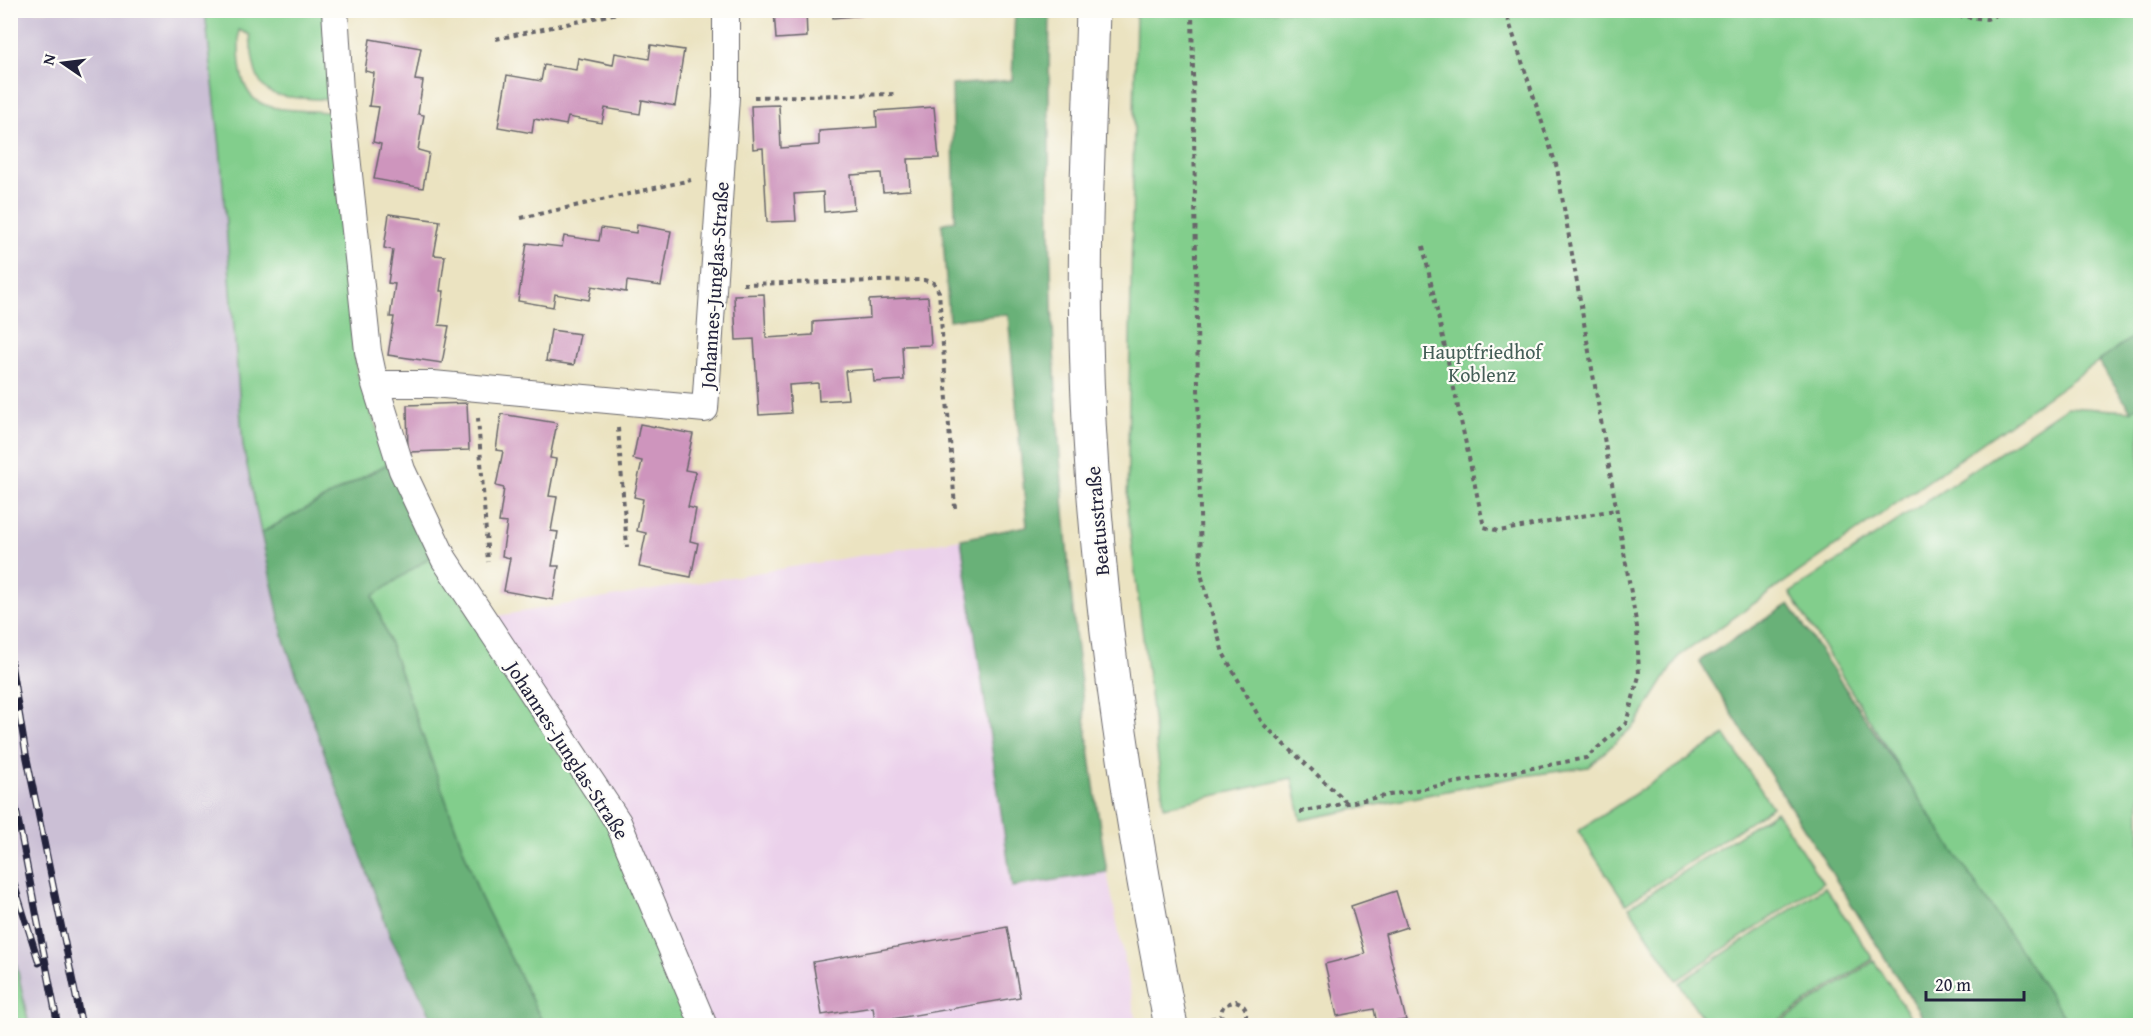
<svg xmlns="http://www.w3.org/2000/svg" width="2151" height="1036" font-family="'Gentium Book Plus',serif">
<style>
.built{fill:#ebd1eb}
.industrial{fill:#cbbfd5}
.green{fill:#82ce8c;stroke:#527864;stroke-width:1.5}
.forest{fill:#69b178;stroke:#466a5a;stroke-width:1.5}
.building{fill:#ce95bd}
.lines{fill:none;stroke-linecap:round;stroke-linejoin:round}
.street-casing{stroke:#68666a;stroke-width:28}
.secondary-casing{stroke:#68666a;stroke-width:35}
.path{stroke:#68666a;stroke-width:4;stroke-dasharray:4.5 4.5;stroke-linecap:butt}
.street{stroke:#fff;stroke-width:26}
.secondary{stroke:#fff;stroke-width:33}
.rail-casing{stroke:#22223b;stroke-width:7}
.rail{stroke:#fdfcf7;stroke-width:4.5;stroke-dasharray:14;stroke-linecap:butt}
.labels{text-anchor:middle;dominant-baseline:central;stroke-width:4.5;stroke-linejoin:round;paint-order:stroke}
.street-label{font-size:20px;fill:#22223b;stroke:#fdfcf7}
.park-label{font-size:20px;fill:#445e57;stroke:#fdfcf7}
</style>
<rect width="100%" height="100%" fill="#fdfcf7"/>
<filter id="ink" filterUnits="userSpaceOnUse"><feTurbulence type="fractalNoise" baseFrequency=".0167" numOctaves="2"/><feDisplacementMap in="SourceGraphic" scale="12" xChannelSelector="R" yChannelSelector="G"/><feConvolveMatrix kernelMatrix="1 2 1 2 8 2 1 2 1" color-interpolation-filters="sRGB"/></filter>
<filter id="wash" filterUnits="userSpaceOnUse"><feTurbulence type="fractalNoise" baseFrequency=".008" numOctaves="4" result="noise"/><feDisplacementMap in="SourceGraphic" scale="24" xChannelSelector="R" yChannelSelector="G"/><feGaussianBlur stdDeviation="1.35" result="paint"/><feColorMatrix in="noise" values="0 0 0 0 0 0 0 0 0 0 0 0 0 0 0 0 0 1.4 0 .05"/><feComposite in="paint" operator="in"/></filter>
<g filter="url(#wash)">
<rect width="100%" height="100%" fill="#ebe3c1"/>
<path class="built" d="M961,539l51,347 95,-14 30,153h-424l-222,-408z"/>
<path class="industrial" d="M10,11h195l15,136 23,299 41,194 106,296 46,89h-407l-19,-86z"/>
<path class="green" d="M205,11h119l6,89c-62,-5 -74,4 -80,-65l-11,-5c-2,84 20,78 92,82l19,204 8,59 31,88 -128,70 -18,-87 -23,-299z
M1136,11h1004v321l-462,325 -42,67 -48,43 -71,10 -216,43 -9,-42 -128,29 -37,-299z
M2140,404v621h-66l-4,-5 -10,5 -270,-432 277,-186 64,4z
M432,556l163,248 34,61 65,160h-150l-64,-129 -108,-300z
M1725,735l47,72 -146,97 -48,-73z
M1776,811l47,72 -146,97 -48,-73z
M1825,887l48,72 -101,66h-65l-28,-42z
M10,939h1l18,86h-18z
M1874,961l42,64h-140z"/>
<path class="forest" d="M1015,11h35c-6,288 11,576 57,861l-95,15 -51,-348 66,-13 -19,-212 -59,6 -7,-96 13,-4 -3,-135 60,-5z
M2140,332v72l-9,7 -33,-50z
M389,463l43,93 -59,40 107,300 64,129h-108l-46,-89 -106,-296 -23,-107z
M1789,604l281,421h-143l-228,-364z"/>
<g id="blocks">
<path class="building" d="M774,10h32l1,27 -31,2z
M833,10h31v5l-31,3z
M370,39l51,9 -6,32 8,1 -5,33 6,1 -6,35 11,3 -6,35 -49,-9 7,-35 -8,-2 6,-35 -10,-1 5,-33 -9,-2z
M651,45l33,5 -9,56 -33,-6 -2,14 -35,-6 -3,15 -34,-6 -2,8 -32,-6 -2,14 -34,-6 9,-52 34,6 3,-16 32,5 2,-12 35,7 2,-12 34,6z
M779,105l2,43 38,-3v-14l58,-4 -1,-16 58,-4 5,51 -31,1 2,31 -27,2 -2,-19 -30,2 3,34 -30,3 -1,-20 -29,2 2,27 -29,1 -4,-74 -10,1 -2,-43z
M389,214l51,7 -6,34 11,1 -5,35h4l-5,34 10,1 -7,37 -54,-8 6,-38h-4l5,-33 -7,-1 5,-33 -9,-2z
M637,225l34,6 -10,55 -34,-5 -1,11 -34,-6 -3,14 -34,-6 -2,13 -35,-6 9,-58 35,4 2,-11 35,5 2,-13 35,5z
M764,294l2,44 47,-3v-13l57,-4 -1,-18 59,-3 3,48 -29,1 2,34 -30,2 -1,-13 -28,2 3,28 -29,2 -1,-18 -29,2 2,28 -32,2 -5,-76 -18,1 -2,-45z
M551,330l29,4 -6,31 -28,-4z
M467,403l2,47 -61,2 -1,-47z
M501,414l56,9 -7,35 6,1 -7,37 8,1 -6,34 7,1 -6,34h7l-6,34 -49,-9 6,-33 -8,-2 5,-33 -8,-1 5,-34 -8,-2 7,-35 -7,-1z
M640,424l53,10 -8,36 11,2 -8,35 8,2 -6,32 8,2 -7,34 -52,-10 7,-34 -9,-2 6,-32 -9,-2 8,-36 -9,-2z
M1396,891l11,36 -22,7 21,86 -29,4 -3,-15 -37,7 -12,-52 40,-10 -14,-48z
M1007,927l13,70 -145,25 -2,-15 -51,8 -9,-53z"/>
</g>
</g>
<g filter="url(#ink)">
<use href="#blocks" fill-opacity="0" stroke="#68666a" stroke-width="1.5"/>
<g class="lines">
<defs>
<path id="street" d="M335,10l5,81 28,260 7,33 27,86 42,89 174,263 86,204
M375,384h58l272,25 21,-312v-87"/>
<path id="secondary" d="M1093,10c-3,110 -10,220 -7,329 5,231 40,460 85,687"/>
</defs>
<use href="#street" class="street-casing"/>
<use href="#secondary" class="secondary-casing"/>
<path class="path" d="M1192,10l9,564 22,79 40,71 84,79
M1895,10l92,9 21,-9
M496,39l136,-29
M754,97l141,-3
M521,218l170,-38
M1423,246l61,281 15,4 116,-21
M743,284l181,-4 10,3 5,9 16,216
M478,418l10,144
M618,428l9,119
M1300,812l286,-54 40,-35 13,-47 -2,-49 -80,-459 -52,-158
M1202,1021l19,-5
M1228,1026c-8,-6 -8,-14 -4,-21l12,-4c12,4 14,17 3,25"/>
<use href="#street" class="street"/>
<use href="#secondary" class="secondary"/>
<defs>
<path id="rail" d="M10,657l16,97 56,272
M10,778l48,248
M10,871l29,92"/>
</defs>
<use href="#rail" class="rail-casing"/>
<use href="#rail" class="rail"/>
</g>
</g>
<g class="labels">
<g class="street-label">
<text transform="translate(714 285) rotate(-86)">Johannes-Junglas-Straße</text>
<text transform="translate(1097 521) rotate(-95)">Beatusstraße</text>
<text transform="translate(568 750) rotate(57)">Johannes-Junglas-Straße</text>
</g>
<g class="park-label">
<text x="1482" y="351">Hauptfriedhof<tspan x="1482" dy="23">Koblenz</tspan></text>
</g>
</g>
<rect width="2151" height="1036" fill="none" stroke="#fdfcf7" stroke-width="36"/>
<g transform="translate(63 63) rotate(284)" stroke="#fdfcf7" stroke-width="4.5" paint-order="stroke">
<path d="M0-4.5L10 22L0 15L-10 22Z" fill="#22223b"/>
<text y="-9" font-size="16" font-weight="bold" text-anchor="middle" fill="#22223b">N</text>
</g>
<path d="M1926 991v9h98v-9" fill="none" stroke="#22223b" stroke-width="3"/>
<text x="1935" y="991" font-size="18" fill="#22223b" stroke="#fdfcf7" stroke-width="4.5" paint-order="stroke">20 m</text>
</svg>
